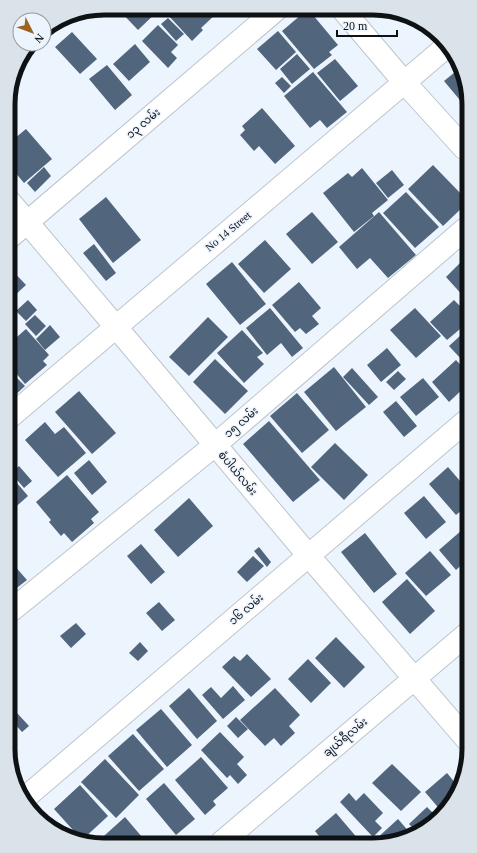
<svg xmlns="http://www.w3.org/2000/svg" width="477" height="853" font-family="'Times New Roman','Noto Sans Myanmar',serif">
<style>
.building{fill:#51667d}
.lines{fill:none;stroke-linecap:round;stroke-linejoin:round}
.minor-casing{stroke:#bdc5cd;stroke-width:24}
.minor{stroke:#fff;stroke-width:22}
.labels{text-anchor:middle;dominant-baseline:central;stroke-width:3;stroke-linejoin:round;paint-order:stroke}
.street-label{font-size:11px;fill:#0f1215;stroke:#ecf4fd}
.rim{fill:none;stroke:#0f1215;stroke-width:5}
</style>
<rect width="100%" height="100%" fill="#ecf4fd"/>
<path class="building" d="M117,8h44l-23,22z
M173,8l39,1 4,5 -15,14 2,2 -11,11 -25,-27z
M308,9l30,36 -9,7 3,3 -18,14 -32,-38z
M168,18l16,16 -8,7 -15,-17z
M158,25l20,20 -7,7 6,6 -9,10 -26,-27z
M278,31l18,21 -20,18 -19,-21z
M72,32l25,27 -17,15 -25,-27z
M135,44l15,18 -21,19 -16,-17z
M297,54l13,15 -18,15 -12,-15z
M335,59l23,27 -18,15 -23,-28z
M107,65l25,30 -17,15 -26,-31z
M460,68l4,5v32l-20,-24z
M313,72l34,40 -20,16 -7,-8 -10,8 -26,-32z
M282,77l9,9 -7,7 -9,-10z
M262,108l33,38 -20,18 -16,-18 -5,5 -14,-16 5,-5 -3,-4z
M26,129l26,30 -28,24 -15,-18v-22z
M433,165l32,33v7l-22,21 -35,-37z
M44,167l7,9 -16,16 -8,-9z
M362,168l26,32 -16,13 2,3 -20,16 -31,-39 25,-20 4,4z
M392,170l12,15 -16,13 -12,-15z
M406,192l33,35 -24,21 -32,-35z
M106,197l35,43 -28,23 -34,-44z
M312,212l26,30 -26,22 -26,-30z
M379,212l37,43 -28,23 -18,-20 -13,11 -18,-22z
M265,240l26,29 -27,24 -26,-29z
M94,244l22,29 -10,8 -23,-28z
M464,259l1,1v38l-19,-21z
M232,262l34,42 -26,21 -34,-41z
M10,268l16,17 -13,12 -3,-2z
M299,282l22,26 -9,8 7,8 -13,10 -6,-6 -5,4 -23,-27z
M28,300l9,10 -11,11 -10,-10z
M454,300l12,12v12l-19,16 -17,-18z
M270,308l33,40 -11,9 -11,-14 -14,12 -21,-27z
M415,308l26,28 -25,22 -26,-28z
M35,315l11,11 -10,10 -11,-12z
M208,317l20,20 -39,39 -20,-19z
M50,325l10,12 -15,13 -9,-11z
M26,329l23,26 -6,6 4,4 -22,19 -14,-17 -1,-24z
M242,330l21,23 -6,4 7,7 -20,19 -27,-30z
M461,335l5,5v16l-4,4 -13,-14z
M387,348l14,17 -20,17 -14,-17z
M215,359l33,32 -23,23 -32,-32z
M456,360l10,11v15l-17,16 -17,-20z
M334,367l32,40 -30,24 -32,-39z
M352,368l26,29 -9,8 -26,-28z
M398,371l8,8 -12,11 -8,-8z
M16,377l9,9 -12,11 -2,-3v-12z
M423,378l16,19 -23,19 -16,-19z
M79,391l37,42 -24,21 -37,-42z
M297,393l32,37 -27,23 -32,-37z
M396,401l21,25 -13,11 -21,-25z
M269,421l51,59 -27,22 -50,-58z
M45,422l10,12 9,-7 22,26 -28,24 -33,-37z
M335,443l33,32 -24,25 -33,-33z
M89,460l18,22 -15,13 -18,-22z
M19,466l13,15 -8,7 -13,-15z
M448,467l19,22v4l-2,2 2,3v8l-11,9 -27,-31z
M67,475l32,37 -8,7 3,4 -22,19 -8,-9 -3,3 -12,-14 2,-2 -15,-18z
M11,476l17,20 -17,15z
M424,496l22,26 -20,17 -22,-26z
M189,498l24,28 -35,31 -24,-27z
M462,530l5,7v23l-11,10 -17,-20z
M365,533l32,41 -23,19 -33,-41z
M141,544l24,28 -14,12 -24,-28z
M259,547l12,15 -4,5 -13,-16z
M430,551l21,24 -25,21 -21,-23z
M253,556l11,10 -17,16 -10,-10z
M12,563l15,17 -13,10 -2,-2z
M407,579l28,32 -25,23 -28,-32z
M159,602l16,18 -13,11 -16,-18z
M76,623l10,11 -15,14 -11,-12z
M336,637l29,30 -21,21 -29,-30z
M140,642l8,9 -10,10 -9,-8z
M247,654l24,25 -20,18 -29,-30 12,-11 6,5z
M308,659l23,24 -20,20 -23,-24z
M233,686l12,14 -22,19 -21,-24 9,-8 10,11z
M189,688l28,33 -20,18 -28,-33z
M275,688l25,27 -11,11 6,7 -14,13 -7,-8 -9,8 -25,-26z
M161,709l31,36 -25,22 -31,-37z
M17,713l12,13 -7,6 -9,-10v-5z
M236,717l12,12 -10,9 -11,-12z
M220,732l24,25 -7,7 10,11 -9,9 -8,-9 -3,3 -26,-28z
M133,734l31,35 -25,22 -31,-35z
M201,757l27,31 -15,13 3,4 -11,10 -30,-35z
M105,759l34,36 -23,23 -35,-36z
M392,764l29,28 -20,19 -29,-28z
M447,773l10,12 -8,22 -7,5 -17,-20z
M164,783l31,36 -19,16 -30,-36z
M80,785l28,31 -26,24 -28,-31z
M349,793l7,8 8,-8 19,20 -8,8 7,7 -9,9 -33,-35z
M427,807l9,9 -20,15 -7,-7z
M336,813l23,27 -36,1 -8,-10z
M125,817l17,20 -7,7h-40z
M398,819l13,15 -7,6h-29z"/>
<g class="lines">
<defs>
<path id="minor" d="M343,10l61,72 60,66
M10,202l106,125 192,228 161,187
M10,237l267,-228
M11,416l435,-369
M12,610l203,-165 250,-216
M26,797l440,-376
M222,842l246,-209"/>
</defs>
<use href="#minor" class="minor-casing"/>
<use href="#minor" class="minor"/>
</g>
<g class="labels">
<g class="street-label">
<text transform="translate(143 123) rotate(-40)">၁၃ လမ်း</text>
<text transform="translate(228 231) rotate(-40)">No 14 Street</text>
<text transform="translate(241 422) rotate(-41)">၁၅ လမ်း</text>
<text transform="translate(238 473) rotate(50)">စံပါယ်လမ်း</text>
<text transform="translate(246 609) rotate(-41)">၁၆ လမ်း</text>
<text transform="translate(345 737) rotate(-40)">ချယ်ရီလမ်း</text>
</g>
</g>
<path d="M0 0H477V853H0ZM104 15H373A89 89 0 0 1 462 104V749A89 89 0 0 1 373 838H104A89 89 0 0 1 15 749V104A89 89 0 0 1 104 15Z" fill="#dae2ea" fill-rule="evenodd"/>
<path class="rim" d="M104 15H373A89 89 0 0 1 462 104V749A89 89 0 0 1 373 838H104A89 89 0 0 1 15 749V104A89 89 0 0 1 104 15Z"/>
<g transform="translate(32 32) rotate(132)"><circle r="19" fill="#ecf4fd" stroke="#949aa0"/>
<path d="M0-3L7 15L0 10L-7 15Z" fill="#9c6320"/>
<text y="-6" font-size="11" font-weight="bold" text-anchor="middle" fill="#0f1215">N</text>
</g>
<path d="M337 30v6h60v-6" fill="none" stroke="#0f1215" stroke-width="2"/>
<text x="343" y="30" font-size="12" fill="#0f1215" stroke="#ecf4fd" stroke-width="3" paint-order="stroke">20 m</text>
</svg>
